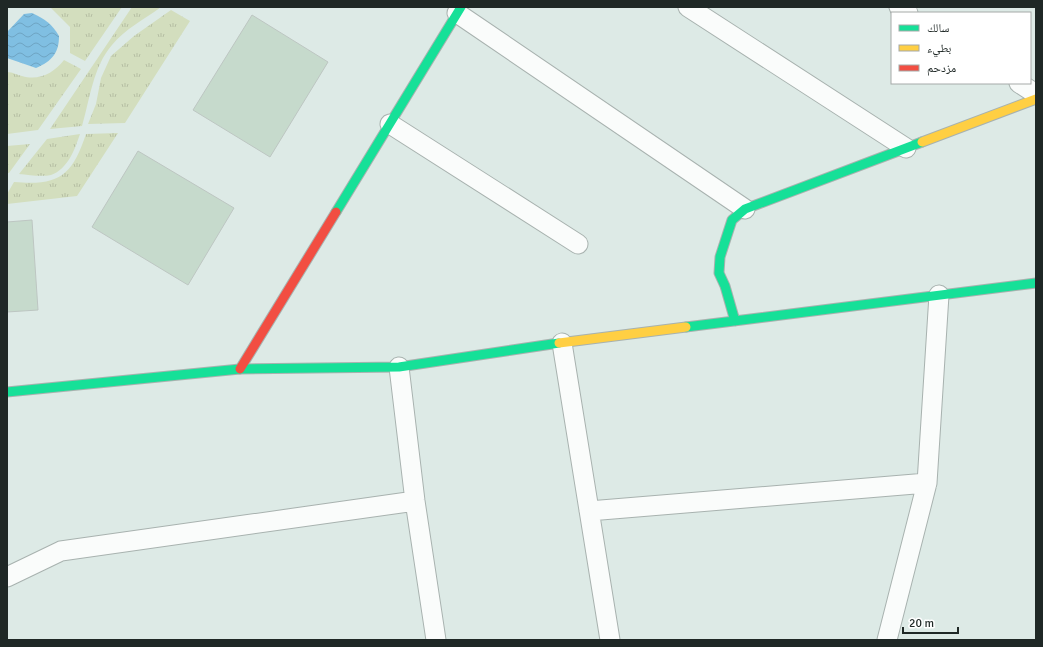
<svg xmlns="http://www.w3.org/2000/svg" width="1043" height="647" font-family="Signika,'Noto Naskh Arabic',sans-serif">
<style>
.grass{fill:url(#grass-tufts)}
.water{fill:url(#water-waves)}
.building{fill:#c6dacc;stroke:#bdc6c2}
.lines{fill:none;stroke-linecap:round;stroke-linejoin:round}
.street-casing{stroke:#a8b2af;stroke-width:21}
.fast-casing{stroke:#a8b2af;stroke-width:11}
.slow-casing{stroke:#a8b2af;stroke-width:11}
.jam-casing{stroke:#a8b2af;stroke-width:11}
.street{stroke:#fafcfb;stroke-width:19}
.fast{stroke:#16e098;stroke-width:9}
.slow{stroke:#ffcf43;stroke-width:9}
.jam{stroke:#f24e42;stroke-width:9}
</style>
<defs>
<pattern id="grass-tufts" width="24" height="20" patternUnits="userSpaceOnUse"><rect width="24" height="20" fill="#d3debe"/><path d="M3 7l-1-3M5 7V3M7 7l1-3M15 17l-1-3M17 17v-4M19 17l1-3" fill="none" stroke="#b5bea3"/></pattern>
<pattern id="water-waves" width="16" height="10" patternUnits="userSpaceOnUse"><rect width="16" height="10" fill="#80bfe2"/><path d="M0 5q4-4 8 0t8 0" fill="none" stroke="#6ea4c2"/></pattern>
</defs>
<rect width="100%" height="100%" fill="#ddeae6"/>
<path class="grass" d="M50,7h72l-37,54 -15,-8v-26z
M132,7h29c-16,12 -36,22 -49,38 -19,22 -22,54 -30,81l-32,3z
M171,10l19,11 -65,102 -37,1 8,-20 5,-26 10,-22 23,-20z
M64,60l17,9 -43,61 -31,4v-62c6,0 10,3 15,4 17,5 32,-3 42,-16z
M118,133l-41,63 -70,8v-10l7,-12c45,4 58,-6 72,-48z
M80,134c-5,15 -12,35 -29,41 -9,2 -22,0 -32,-1l28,-35z
M30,144l-21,29h-2v-27z"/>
<path class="water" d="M32,13c13,6 20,11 27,23 0,17 -7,25 -23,32l-29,-10v-26l17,-18z"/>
<path class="building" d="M252,15l76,47 -58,95 -77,-47z
M138,151l96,57 -46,77 -96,-58z
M32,220l6,90 -31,2v-90z"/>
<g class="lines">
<defs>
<path id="street" d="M688,7l218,141
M899,7l9,6
M457,13l288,196
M1019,83l17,11
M390,124l188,120
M562,343l48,297
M399,367l16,134 21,139
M589,511l338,-28
M7,577l54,-26 354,-50
M887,640l40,-157 12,-188"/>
<path id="fast" d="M336,212l125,-205
M735,321l-10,-35 -6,-13 1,-16 12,-37 13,-11 177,-67
M686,327l350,-44
M7,392l233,-23 159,-2 160,-24"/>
<path id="slow" d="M922,142l114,-43
M559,343l127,-16"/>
<path id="jam" d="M240,369l96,-157"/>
</defs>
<use href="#street" class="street-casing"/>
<use href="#fast" class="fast-casing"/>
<use href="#slow" class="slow-casing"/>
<use href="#jam" class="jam-casing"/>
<use href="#street" class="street"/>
<use href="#fast" class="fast"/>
<use href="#slow" class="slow"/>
<use href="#jam" class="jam"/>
</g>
<rect width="1043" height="647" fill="none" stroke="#1f2826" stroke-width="16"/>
<rect x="891" y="12" width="140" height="72" fill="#ffffff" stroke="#a5a9a8"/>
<rect x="899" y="25" width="20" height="6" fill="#16e098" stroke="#a5a9a8"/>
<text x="927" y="32" font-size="12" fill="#1f2826">سالك</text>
<rect x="899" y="45" width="20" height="6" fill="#ffcf43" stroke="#a5a9a8"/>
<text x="927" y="52" font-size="12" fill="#1f2826">بطيء</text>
<rect x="899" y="65" width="20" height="6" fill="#f24e42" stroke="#a5a9a8"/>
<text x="927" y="72" font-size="12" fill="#1f2826">مزدحم</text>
<path d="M903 627v6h55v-6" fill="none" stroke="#1f2826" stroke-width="2"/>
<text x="909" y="627" font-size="12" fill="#1f2826" stroke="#ffffff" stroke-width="3" paint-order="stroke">20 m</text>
</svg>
